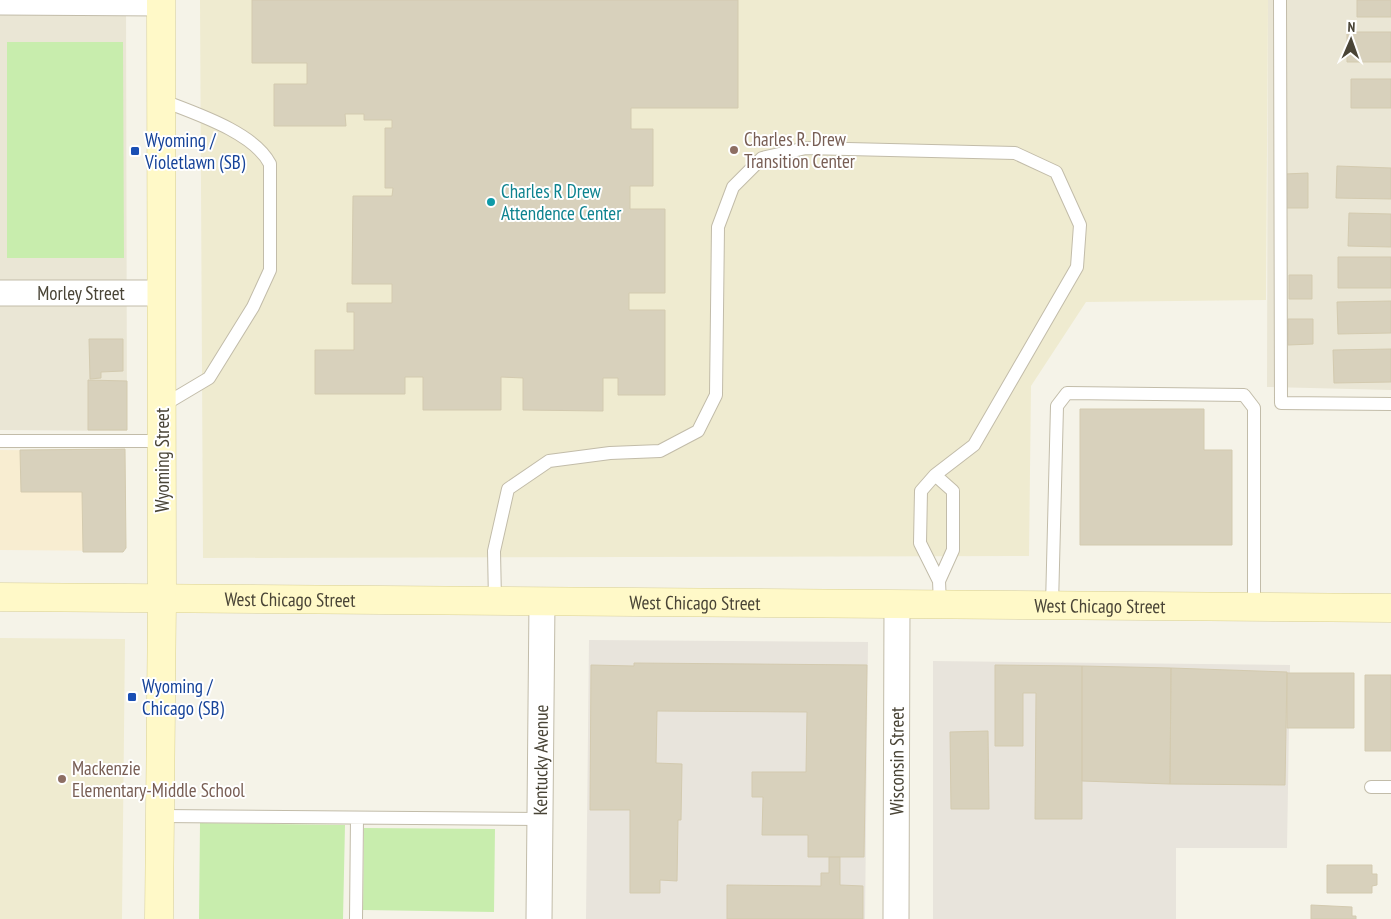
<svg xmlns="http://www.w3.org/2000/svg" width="1391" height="919" font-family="'PT Sans Narrow',sans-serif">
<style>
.residential{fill:#eae6d5}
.commercial{fill:#f8edd1}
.industrial{fill:#e8e4dc}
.education{fill:#efebd0}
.green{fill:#c8edad}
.building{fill:#d8d1bc;stroke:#d3caaf}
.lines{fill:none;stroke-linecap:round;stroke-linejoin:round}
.lane-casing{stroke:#c2bca9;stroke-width:14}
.street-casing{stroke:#c2bca9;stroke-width:27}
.secondary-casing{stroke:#d9d094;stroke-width:29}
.lane{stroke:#fff;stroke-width:12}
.street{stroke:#fff;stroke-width:25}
.secondary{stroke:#fff9c8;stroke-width:28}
.education-dot{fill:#8d6e63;stroke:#fff;stroke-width:2}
.transit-dot{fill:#1a4fb4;stroke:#fff;stroke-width:2}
.culture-dot{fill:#0f9aa8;stroke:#fff;stroke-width:2}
.labels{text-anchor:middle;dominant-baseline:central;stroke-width:4;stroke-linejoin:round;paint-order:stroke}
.education-label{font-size:19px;fill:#785e54;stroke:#fff;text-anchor:start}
.transit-label{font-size:19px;fill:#164399;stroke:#fff;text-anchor:start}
.culture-label{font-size:19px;fill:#0d838f;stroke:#fff;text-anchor:start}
.street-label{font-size:19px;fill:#494436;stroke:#fff}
</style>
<rect width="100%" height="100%" fill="#f5f3e8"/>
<path class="residential" d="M0,0h126l1,431 -127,-1z
M1268,0h123v390l-124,-3z"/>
<path class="commercial" d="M0,450l122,1 -1,100 -121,-1z"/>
<path class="industrial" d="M589,640l279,2 -3,277h-279z
M933,661l357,4 -3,183h-111v71h-243z"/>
<path class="education" d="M200,0h1068l-2,300 -180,2 -55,84 -2,170 -826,2z
M0,638l125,1 -3,280h-122z"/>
<path class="green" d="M7,42h116l1,216h-117z
M200,823l145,2 -2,94h-144z
M364,828l131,1 -1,83 -131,-2z"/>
<path class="building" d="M252,0h486v108h-107v21h22v57h-23v23h35v84h-36v17h36v85h-47v-17h-15v33l-80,-1v-32l-22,-1v33h-78v-33h-18v17h-90v-44h39v-38h-7v-9h45v-19h-40l1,-88h39l1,-8h-8v-60h7v-8h-28v-6h-19l1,12h-72v-42h33v-21h-55z
M1357,0h34v17h-34z
M1347,32h44v30h-44z
M1351,79h40v29h-40z
M1337,166l54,2v31l-55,-1z
M1308,173v35h-22l-1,-34z
M1349,213l42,1v33l-43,-1z
M1338,257h53v31h-53z
M1289,275h23v24h-23z
M1391,301v32l-53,1 -1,-32z
M1288,319h25v25l-25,1z
M89,339h34v32l-22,1v6l-11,1z
M1391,349v33l-57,1 -1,-33z
M88,380l39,1v49h-39z
M1080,409h124v41h28v95h-152z
M125,449l1,99 -3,4h-40l-1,-60h-61l-1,-42z
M634,663l233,2 -3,192h-56v-22h-46l1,-38h-11v-25h54l1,-60 -150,-1 -1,52 26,1 -1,56h-3l-1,61 -17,-1v13h-30v-83h-40l1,-145 43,1z
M995,665l87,1v153h-47l1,-126h-13v53h-28z
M1082,666l89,2 -1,116 -88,-3z
M1171,668l116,4 -2,113 -115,-1z
M1287,673h67v55h-67z
M1365,675h26v76h-26z
M988,731l1,78h-38l-1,-77z
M829,857h11v28l23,1v33h-136v-34l94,1v-13h8z
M1327,865h45v9h5v11l-5,1v7h-45z
M1311,905l41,2v9h4v3h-45z"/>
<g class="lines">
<defs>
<path id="lane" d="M1280,0l1,403 110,1
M161,100c33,13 93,32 109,64v106l-17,37 -44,71 -47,28
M0,441h162
M939,581l-19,-38 1,-52 14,-16 18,16v59l-14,31 1,23
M495,601l-1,-50 14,-62 41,-28 61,-8 50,-2 38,-20 18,-36 2,-168 15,-40 29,-29 44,-10 209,5 41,19 24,53 -3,42 -103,178 -39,30
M1052,605l5,-199 10,-13 177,2 10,13v199
M1371,787h20
M160,816l380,3
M356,919l1,-101"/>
<g id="street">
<path d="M0,2l161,1"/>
<path id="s1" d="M0,293h162"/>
<path id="s2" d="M539,919l3,-318"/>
<path id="s3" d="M896,919l1,-315"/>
</g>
<g id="secondary">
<path id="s4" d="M0,597l1391,11"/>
<path d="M159,919l3,-321 -1,-598"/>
</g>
</defs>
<use href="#lane" class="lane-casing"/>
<use href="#street" class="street-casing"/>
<use href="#secondary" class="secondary-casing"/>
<use href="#lane" class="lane"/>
<use href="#street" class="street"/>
<use href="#secondary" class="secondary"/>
</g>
<g class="education-dot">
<circle cx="734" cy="150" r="5"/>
<circle cx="62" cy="779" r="5"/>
</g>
<g class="transit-dot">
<rect x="130" y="146" width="10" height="10" rx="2.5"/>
<rect x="127" y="692" width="10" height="10" rx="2.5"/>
</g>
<circle class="culture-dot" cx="491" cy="202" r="5"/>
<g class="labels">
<g class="education-label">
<text x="744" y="139">Charles R. Drew<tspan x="744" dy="22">Transition Center</tspan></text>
<text x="72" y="768">Mackenzie<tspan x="72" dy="22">Elementary-Middle School</tspan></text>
</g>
<g class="transit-label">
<text x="145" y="140">Wyoming /<tspan x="145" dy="22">Violetlawn (SB)</tspan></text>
<text x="142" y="686">Wyoming /<tspan x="142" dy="22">Chicago (SB)</tspan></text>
</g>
<g class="culture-label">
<text x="501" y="191">Charles R Drew<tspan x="501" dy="22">Attendence Center</tspan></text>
</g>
<g class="street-label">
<text stroke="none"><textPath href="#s1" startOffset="81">Morley Street</textPath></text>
<text transform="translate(162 460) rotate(-90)">Wyoming Street</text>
<text stroke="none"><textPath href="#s4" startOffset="290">West Chicago Street</textPath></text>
<text stroke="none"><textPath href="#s4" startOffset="695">West Chicago Street</textPath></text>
<text stroke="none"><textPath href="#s4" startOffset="1100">West Chicago Street</textPath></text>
<text stroke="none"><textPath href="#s2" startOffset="159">Kentucky Avenue</textPath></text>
<text stroke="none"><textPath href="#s3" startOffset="158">Wisconsin Street</textPath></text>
</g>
</g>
<g transform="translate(1351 40) rotate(2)" stroke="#ffffff" stroke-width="4" paint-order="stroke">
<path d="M0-4L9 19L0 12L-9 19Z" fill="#494436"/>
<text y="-8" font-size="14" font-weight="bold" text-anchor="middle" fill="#494436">N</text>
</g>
</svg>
